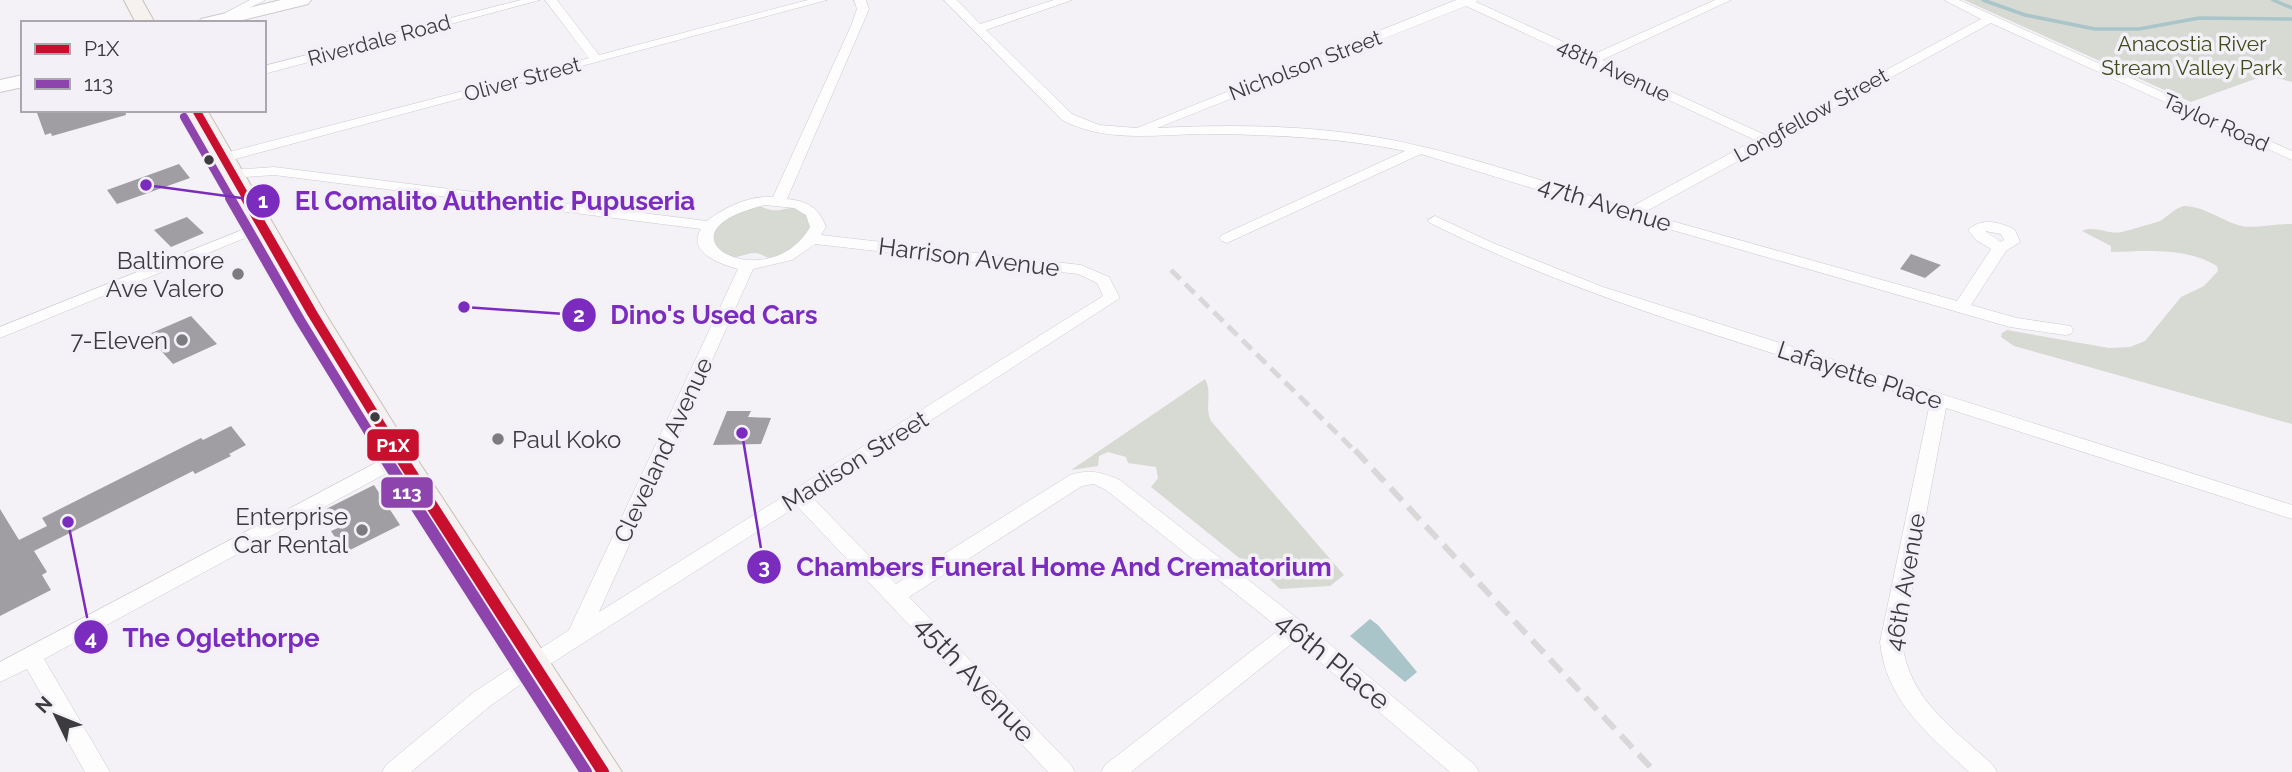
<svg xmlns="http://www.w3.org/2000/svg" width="2292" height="772" font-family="Raleway,sans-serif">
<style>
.green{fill:#d7dad2}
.water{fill:#aac5ca}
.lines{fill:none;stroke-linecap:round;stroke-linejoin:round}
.stream{stroke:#aac5ca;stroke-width:3.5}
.building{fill:#a09ea2}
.street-casing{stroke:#cbcacd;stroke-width:1}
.secondary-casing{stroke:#cbcacd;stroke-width:2}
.primary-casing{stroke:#c7c1bc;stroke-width:2}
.street{fill:#fdfdfe;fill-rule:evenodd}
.secondary{fill:#fdfdfe;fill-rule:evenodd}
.primary{fill:#f6f2ef;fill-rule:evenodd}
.rail-far1{stroke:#d9d8d9;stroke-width:5;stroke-dasharray:13 7;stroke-linecap:butt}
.rail{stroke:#d9d8d9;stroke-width:6;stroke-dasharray:17 9;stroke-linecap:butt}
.bus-1-far2-casing{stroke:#f3f0f8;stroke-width:11}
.bus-1-far1-casing{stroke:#f3f0f8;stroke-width:15}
.bus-1-casing{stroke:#f3f0f8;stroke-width:18}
.bus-2-far2-casing{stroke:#f3f0f8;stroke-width:11}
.bus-2-far1-casing{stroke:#f3f0f8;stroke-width:15}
.bus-2-casing{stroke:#f3f0f8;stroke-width:18}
.bus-1-far2{stroke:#c8102e;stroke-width:8}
.bus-1-far1{stroke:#c8102e;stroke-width:10}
.bus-1{stroke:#c8102e;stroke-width:12}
.bus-2-far2{stroke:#8e44ad;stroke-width:8}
.bus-2-far1{stroke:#8e44ad;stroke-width:10}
.bus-2{stroke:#8e44ad;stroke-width:12}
.bus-dot{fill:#3c3b3e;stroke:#f3f0f8;stroke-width:2.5}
.poi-dot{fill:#7c7b7e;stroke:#f3f0f8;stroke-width:2.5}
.labels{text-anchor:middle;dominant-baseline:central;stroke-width:7;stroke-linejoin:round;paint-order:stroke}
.far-street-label{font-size:21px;fill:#3c3b3e;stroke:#f3f0f8}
.far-park-label{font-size:21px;fill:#3e4a1a;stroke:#f3f0f8}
.street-label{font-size:24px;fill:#3c3b3e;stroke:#f3f0f8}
.poi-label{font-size:24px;fill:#3c3b3e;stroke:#f3f0f8;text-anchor:end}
.near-street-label{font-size:28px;fill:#3c3b3e;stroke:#f3f0f8}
.leader{fill:none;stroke:#7b2cbf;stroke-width:2.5}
.callout-dot{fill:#7b2cbf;stroke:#f3f0f8;stroke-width:2.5}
.mark-label{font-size:21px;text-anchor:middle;font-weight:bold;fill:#fff}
.callout-label{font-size:26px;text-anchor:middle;font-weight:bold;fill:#7b2cbf;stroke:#f3f0f8;stroke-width:7;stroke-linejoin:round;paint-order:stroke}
.line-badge{stroke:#f3f0f8;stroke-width:2.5}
.badge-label{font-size:19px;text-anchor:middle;font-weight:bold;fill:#fff}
</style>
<rect width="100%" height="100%" fill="#f4f2f6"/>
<path class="green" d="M1964,0h328v82l-26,-7 -75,27z
M760,206c28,15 34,-17 54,22 -9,12 -26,31 -44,30 -4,0 -9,-5 -15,-5 -7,0 -15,4 -21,4 -7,-1 -15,-6 -18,-12 -11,-24 29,-34 44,-39z
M2184,206c23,1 37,15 58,20 12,3 34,-3 50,-2v200l-278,-78 -13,-9 1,-4 5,-3 102,18 21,-1 15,-6 36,-44 23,-11 14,-15 -1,-5c-31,-19 -71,-15 -106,-14v-6l-29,-15c13,-6 26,4 40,1 4,-1 36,-10 38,-11 10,-6 13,-12 24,-15z
M1205,379c8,14 -1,28 6,42l133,154 -14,11 -50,3 -23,-22 -4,2 -102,-82 7,-9 -2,-11 -28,-4 -2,-6 -18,-5 -9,4 -1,10 -27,4z"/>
<path class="water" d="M1370,619l8,6 39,47 -12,10 -55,-46z"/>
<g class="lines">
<path class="stream" d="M1983,0l42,15 70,14h44l60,-11 93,1
M2273,0l19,8"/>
</g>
<path class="building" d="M36,110h89l1,5 -74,21 -1,-3 -6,2z
M179,164l11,14 -73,26 -10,-14z
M187,217l17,16 -33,14 -17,-17z
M1911,254l30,11 -16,13 -25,-9z
M191,316l26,28 -44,20 -26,-29z
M727,411h24l-3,6 23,1 -10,26 -48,1z
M231,426l15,19 -17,9 2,2 -36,18 -2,-3 -159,80 13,21 -5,3 9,15 -51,26v-107l19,31 28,-14 -5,-8 159,-80 2,2z
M374,485l26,40 -50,25 -2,-3 -5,3 -12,-19 7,-3 -12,-19z"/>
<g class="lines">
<defs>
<path id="street" d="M250,0h15l-41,21 -10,-2z
M521,0h19l-276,74v-8z
M545,0h12l42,55 209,-55h19l-599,161h-10l-2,-3 2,-3 371,-97z
M854,0h12l3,9 -82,190c21,2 32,9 39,28l-5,8 260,30 28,12 11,21 -308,199 84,87 174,-109c20,-6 31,-3 50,5l200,156 155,129 4,7h-29l-155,-131 -164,131h-30l4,-7 175,-136 -174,-139 -12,-6 -12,2 -173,111 162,168 4,7h-27l-251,-266 -256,164 -51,36 -79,66h-29l4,-7 88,-73 95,-62 169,-361c-16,-4 -52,-17 -37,-40l-427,-54 -42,3 -7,-4 7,-4 42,-3 433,54c17,-14 44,-26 66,-24l78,-171 6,-17zM765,205l29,3 12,7 4,12c-41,73 -166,7 -45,-22zM815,244l263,30 19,9 6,13 -504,316 154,-343 39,-9z
M944,0h13l23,24 74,-24h18l-86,30 86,84 27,11 38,3 319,-128h22l-2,2 116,53 123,-55h16l-129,60 163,75 216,-116 -37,-19h15l333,151v9l-301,-137 -348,190 314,88 34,-52 -15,-9 -8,-10c14,-13 32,-8 47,0l5,12 -14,9 -35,54 46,13 54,8 2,4 -2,4 -6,1 -55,-8 -390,-112 -199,-61 -194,89 -5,-2 -3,-3 3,-3 183,-84c-62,-13 -127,-16 -191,-17 -51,-1 -105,11 -152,-14zM1466,6l289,134 -126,68c-79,-24 -156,-52 -237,-68 -77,-15 -157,-16 -235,-12zM1985,231l16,3 3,6 -4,2z
M1435,216l58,27 110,44 689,218v14l-346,-111 -44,234c7,58 51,86 91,123l4,7h-28c-41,-38 -83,-71 -89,-130l50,-239c-169,-55 -341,-101 -500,-180l-2,-3z
M262,222l5,1 2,3 -2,3 -267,109v-11z
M400,450l7,2 2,5 -2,5 -363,197 66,113h-25l-58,-103 -27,13v-20z"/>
<path id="secondary" d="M281,0h30l-3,4 -78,19h-32l3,-4z
M23,75v12l-23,5v-12z"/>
<path id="primary" d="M124,0h18l13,23h-19z
M186,110h21l118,203 69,111 228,348h-40l-208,-334 -75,-125z"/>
</defs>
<use href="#street" class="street-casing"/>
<use href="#secondary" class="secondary-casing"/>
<use href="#primary" class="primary-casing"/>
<use href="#street" class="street"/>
<use href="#secondary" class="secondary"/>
<use href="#primary" class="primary"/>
<path class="rail-far1" d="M1171,270l185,182"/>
<path class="rail" d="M1355,450l300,322"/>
<defs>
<path id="bus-1-far2" d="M196,110l51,89"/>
<path id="bus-1-far1" d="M246,198l66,115 85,139"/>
<path id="bus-1" d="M396,450l207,322"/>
<path id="bus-2-far2" d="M184,117l47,82"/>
<path id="bus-2-far1" d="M230,198l70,122 81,132"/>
<path id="bus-2" d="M380,450l206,322"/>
</defs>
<use href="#bus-1-far2" class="bus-1-far2-casing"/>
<use href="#bus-1-far1" class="bus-1-far1-casing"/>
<use href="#bus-1" class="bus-1-casing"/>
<use href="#bus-2-far2" class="bus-2-far2-casing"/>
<use href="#bus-2-far1" class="bus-2-far1-casing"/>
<use href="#bus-2" class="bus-2-casing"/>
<use href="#bus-1-far2" class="bus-1-far2"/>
<use href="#bus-1-far1" class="bus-1-far1"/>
<use href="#bus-1" class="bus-1"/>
<use href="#bus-2-far2" class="bus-2-far2"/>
<use href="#bus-2-far1" class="bus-2-far1"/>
<use href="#bus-2" class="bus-2"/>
</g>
<g class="bus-dot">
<circle cx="209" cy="160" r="6"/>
<circle cx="375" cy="417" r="6"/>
</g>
<g class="poi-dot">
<circle cx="238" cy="274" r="7"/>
<circle cx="182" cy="340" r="7"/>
<circle cx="498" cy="439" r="7"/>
<circle cx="362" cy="530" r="7"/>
</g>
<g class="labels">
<g class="far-street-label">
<text transform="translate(379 40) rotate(-15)">Riverdale Road</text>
<text transform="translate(1305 65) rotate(-21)">Nicholson Street</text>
<text transform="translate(1614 70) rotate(25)">48th Avenue</text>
<text transform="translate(522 79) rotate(-15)">Oliver Street</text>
<text transform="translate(1811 115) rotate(-29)">Longfellow Street</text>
<text transform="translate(2216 122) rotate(24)">Taylor Road</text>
</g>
<g class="far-park-label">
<text x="2192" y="43">Anacostia River<tspan x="2192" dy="24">Stream Valley Park</tspan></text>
</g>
<g class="street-label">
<text transform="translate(1605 204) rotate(17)">47th Avenue</text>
<text transform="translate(969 257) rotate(7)">Harrison Avenue</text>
<text transform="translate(1860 375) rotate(18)">Lafayette Place</text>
<text transform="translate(663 450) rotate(-65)">Cleveland Avenue</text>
<text transform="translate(855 461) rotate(-32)">Madison Street</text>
<text transform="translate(1905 582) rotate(-80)">46th Avenue</text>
</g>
<g class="poi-label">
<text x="224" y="260">Baltimore<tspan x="224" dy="28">Ave Valero</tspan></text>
<text x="168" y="340">7-Eleven</text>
<text x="512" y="439" text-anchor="start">Paul Koko</text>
<text x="348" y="516">Enterprise<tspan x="348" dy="28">Car Rental</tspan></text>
</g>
<g class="near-street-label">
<text transform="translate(1333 661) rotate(39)">46th Place</text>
<text transform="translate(975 679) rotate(47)">45th Avenue</text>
</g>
</g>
<path class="leader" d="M146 185L263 201M464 307L579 315M742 433L764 567M68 522L91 637"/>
<g class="callout-dot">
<circle cx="146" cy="185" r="7"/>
<circle cx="464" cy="307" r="7"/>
<circle cx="742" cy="433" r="7"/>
<circle cx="68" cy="522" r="7"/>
<circle cx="263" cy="201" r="18"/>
<circle cx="579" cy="315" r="18"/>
<circle cx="764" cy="567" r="18"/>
<circle cx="91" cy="637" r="18"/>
</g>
<g class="mark-label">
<text x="263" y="208">1</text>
<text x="579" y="322">2</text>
<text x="764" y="574">3</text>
<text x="91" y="645">4</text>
</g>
<g class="callout-label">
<text x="495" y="210">El Comalito Authentic Pupuseria</text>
<text x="714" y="324">Dino's Used Cars</text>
<text x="1064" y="576">Chambers Funeral Home And Crematorium</text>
<text x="221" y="647">The Oglethorpe</text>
</g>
<g class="line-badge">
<rect x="366" y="428" width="54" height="34" rx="7" fill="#c8102e"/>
<rect x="380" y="476" width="54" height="33" rx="7" fill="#8e44ad"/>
</g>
<g class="badge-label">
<text x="393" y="452">P1X</text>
<text x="407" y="499">113</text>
</g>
<rect x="21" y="21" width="245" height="91" fill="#f3f0f8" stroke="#aaa8ae" stroke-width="2"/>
<rect x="35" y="44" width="35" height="10" fill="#c8102e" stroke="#aaa8ae" stroke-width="2"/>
<text x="84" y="56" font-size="21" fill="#3c3b3e">P1X</text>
<rect x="35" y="79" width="35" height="10" fill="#8e44ad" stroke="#aaa8ae" stroke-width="2"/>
<text x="84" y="91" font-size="21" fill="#3c3b3e">113</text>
<g transform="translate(56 716) rotate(313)" stroke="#f3f0f8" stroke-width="5" paint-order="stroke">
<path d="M0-5L12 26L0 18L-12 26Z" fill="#3c3b3e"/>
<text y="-10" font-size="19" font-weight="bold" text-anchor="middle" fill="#3c3b3e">N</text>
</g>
</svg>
